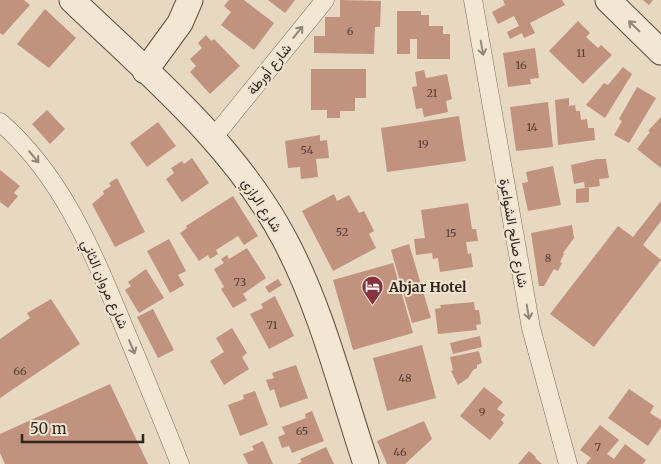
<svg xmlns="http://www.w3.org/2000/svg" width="661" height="464" font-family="Merriweather,Vazirmatn,serif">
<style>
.building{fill:#c1927d}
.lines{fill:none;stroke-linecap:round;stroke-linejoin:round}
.street-casing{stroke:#7f6b5c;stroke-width:19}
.secondary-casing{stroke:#614c3f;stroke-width:27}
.street{stroke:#f3e7d4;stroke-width:18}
.secondary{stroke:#f3e7d4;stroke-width:25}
.oneway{stroke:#928679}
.labels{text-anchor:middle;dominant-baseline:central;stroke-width:4;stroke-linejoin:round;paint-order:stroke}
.number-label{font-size:11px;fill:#554036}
.street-label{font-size:14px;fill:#31251e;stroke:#f0e4d1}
.poi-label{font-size:14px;font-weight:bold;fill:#31251e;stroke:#f0e4d1;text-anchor:start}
</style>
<rect width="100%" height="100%" fill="#e7d8c2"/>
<path class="building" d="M0,0h24l6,5 -27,30 -3,-2z
M229,0h15l30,23 -20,27 -33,-25 10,-13 -7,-6z
M268,0h27l-10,13z
M340,0l41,1 -1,26h-5l-1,27 -60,-1v-17h11v-19h15z
M503,0h59l3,5 -35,18 5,10 -11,5 -2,-5 -12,6 -3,-7 12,-6 -5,-10 -16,8 -6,-12 13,-7z
M643,0h10l-4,5z
M45,9l31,29 -27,30 -32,-24z
M397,11h24v4h8v11h14v8h7v25h-33v-20h-7v15h-13z
M578,21l12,12 -4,4 12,11 3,-3 11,10 -29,29 -34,-33z
M206,35l5,6 3,-2 26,27 -30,28 -20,-22 6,-6 -6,-7 12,-11 -4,-5z
M535,48l4,30 -9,1 1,5 -23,3 -5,-34z
M623,67l9,7 -27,44 -19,-13 18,-22 4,2z
M311,69h55v29h-11v13h-15v7h-13v-8h-16z
M424,70l2,8 21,-4 5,25 -6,2 2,11 -24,5 -2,-9 -6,1 -4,-22 5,-1 -2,-14z
M637,87l19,11 -27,45 -15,-8 8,-14 -3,-2z
M569,98v8l6,-1 1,6h4l1,9 6,-1 1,9h6l1,12 -37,5 -3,-45z
M548,102l5,45 -37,4 -6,-44z
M47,110l18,19 -15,15 -18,-20z
M459,116l7,45 -79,11 -6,-44z
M661,117v51l-24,-19 13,-17 -2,-1z
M158,122l18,24 -29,21 -17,-24z
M320,135v6l7,-1 2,18 -13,1 2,18 -17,2 -1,-12 -12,1 -3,-27z
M192,158l17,25 -27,19 -16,-23 8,-6 -3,-5 11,-7 2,3z
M597,159h9l3,19 -10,1 1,7 -15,2 -1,-6 -10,2 -3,-19z
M553,166l8,39 -33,6 -6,-28 6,-1 -2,-10z
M0,170l20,16 -6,7 4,3 -10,12 -8,-6z
M117,178l28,54 -30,15 -23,-43 12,-10 -1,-3 8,-5 -2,-3z
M585,188h4v14l-13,1v-14z
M334,194l3,7 12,-6 10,18 5,-2 10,20 -5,3 7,14 -43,23 -31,-60z
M233,196l25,40 -14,9 -6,-9 -22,14 2,4 -8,5 -2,-4 -9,6 -19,-28 7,-5 -1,-2z
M661,201v20l-18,24 18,15 -67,87 -44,-33 68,-88 15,11z
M468,203l4,26h4l2,12 -12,1 2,12 3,-1 2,14 -33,5 -2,-14 -5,1 -1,-6 -16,2 -2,-16 11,-1 -4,-28z
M572,225l2,13 -11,15 1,1 -4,8 2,1 -4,8 -4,-2 -10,17h-5l-8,-53z
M169,239l17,32 -8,4 6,10 -14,8 -23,-42z
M409,244l22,74 -19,5 -21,-73z
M247,248l19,30 -23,16 4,6 -14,8 -12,-19 3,-2 -10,-18 10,-6 -3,-4 6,-4 2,4z
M393,263l20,70 -60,17 -20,-70z
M146,269l18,29 -25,15 -14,-23 6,-4 -3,-4z
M278,279l4,6 -13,8 -4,-6z
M275,296l19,40 -25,13 -19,-35 13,-6 -2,-4z
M51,299l29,45 -80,54v-59l30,-21 -3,-5z
M474,302l1,8h4l2,14 -5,1 1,5 -39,4 -3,-25 6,-1 -1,-3z
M153,309l21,41 -16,8 -21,-41z
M232,328l15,25 -5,4 7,12 -25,16 -14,-24 14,-9 -8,-14z
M480,336l2,11 -29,7 -3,-11z
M422,345l14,53 -49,13 -14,-53z
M479,351l3,12 -5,2v3l-4,2 -5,8 -10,7 -7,-14 2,-1 -3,-13z
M296,365l12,33 -28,10 -6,-19 -4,2 -4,-11 8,-2 -2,-5z
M110,384l38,80h-143l-5,-11v-19z
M484,387l19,15 -6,7 8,6 -4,5 3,3 -14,17 -30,-24z
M629,389l25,17 -4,7 11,7v7l-13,19 -40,-28z
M255,391l13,34 -28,11 -12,-31 16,-6 -1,-4z
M312,411l12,30 -32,12 -3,-7 -7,2 -4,-11 7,-3 -3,-7 24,-9 -1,-4z
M424,421l8,18 -27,25h-18l-10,-23z
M600,425l19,15 -12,14 7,5 11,-15 21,16 -3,4h-57l5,-6 -11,-8z
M263,441l10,23h-25l-5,-10 11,-4 -2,-4z
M326,447l8,17h-37l5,-2 -2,-3z
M529,451l7,6 -1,1 7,6h-24z"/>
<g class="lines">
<defs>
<path id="street" d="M473,0l58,328 37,136
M0,122c61,53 91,126 121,198 20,48 40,96 59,144
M213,138l112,-138"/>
<path id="secondary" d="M72,0c76,73 163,145 213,240 37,70 56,149 81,224
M608,0l53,52
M145,71l35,-48 10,-23"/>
</defs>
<use href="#street" class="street-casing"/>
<use href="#secondary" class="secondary-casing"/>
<use href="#street" class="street"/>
<use href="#secondary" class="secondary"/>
</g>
<defs><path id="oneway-shaft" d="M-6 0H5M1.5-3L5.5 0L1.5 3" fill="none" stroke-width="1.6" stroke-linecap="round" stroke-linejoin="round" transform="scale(1.25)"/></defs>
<g class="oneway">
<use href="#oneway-shaft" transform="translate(634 26) rotate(-136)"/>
<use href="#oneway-shaft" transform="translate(298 32) rotate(-51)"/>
<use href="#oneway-shaft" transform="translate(482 48) rotate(80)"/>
<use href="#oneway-shaft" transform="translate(34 157) rotate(50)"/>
<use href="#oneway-shaft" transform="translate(528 312) rotate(80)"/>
<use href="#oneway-shaft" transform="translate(132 347) rotate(67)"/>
</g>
<defs>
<symbol id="hotel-pin" viewBox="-11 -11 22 30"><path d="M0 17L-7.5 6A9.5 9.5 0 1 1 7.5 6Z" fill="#86333d" stroke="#f0e4d1"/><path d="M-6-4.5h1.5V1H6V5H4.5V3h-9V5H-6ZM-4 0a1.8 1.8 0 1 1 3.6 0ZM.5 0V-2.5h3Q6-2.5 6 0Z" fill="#fff"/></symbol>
</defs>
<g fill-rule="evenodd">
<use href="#hotel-pin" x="360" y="274" width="25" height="34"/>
</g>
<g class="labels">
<g class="number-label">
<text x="350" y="31">6</text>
<text x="581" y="53">11</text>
<text x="521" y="65">16</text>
<text x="432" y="93">21</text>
<text x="532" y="127">14</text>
<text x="423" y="144">19</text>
<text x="307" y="150">54</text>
<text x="342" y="232">52</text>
<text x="451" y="233">15</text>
<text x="548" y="258">8</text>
<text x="240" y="282">73</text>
<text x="272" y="325">71</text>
<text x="20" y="371">66</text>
<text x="405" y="378">48</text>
<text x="482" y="412">9</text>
<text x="302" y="431">65</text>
<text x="598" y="447">7</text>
<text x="400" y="452">46</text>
</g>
<g class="street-label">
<text transform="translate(269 69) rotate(-51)">شارع أورطة</text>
<text transform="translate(262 205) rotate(57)">شارع الرازي</text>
<text transform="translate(514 233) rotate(80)">شارع صالح الشواعرة</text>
<text transform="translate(105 284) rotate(66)">شارع مروان الثاني</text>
</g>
<g class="poi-label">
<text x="389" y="287">Abjar Hotel</text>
</g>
</g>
<path d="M22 434v8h121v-8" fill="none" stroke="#31251e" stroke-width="2.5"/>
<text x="30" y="434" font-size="15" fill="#31251e" stroke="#f0e4d1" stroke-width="4" paint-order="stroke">50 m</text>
</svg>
